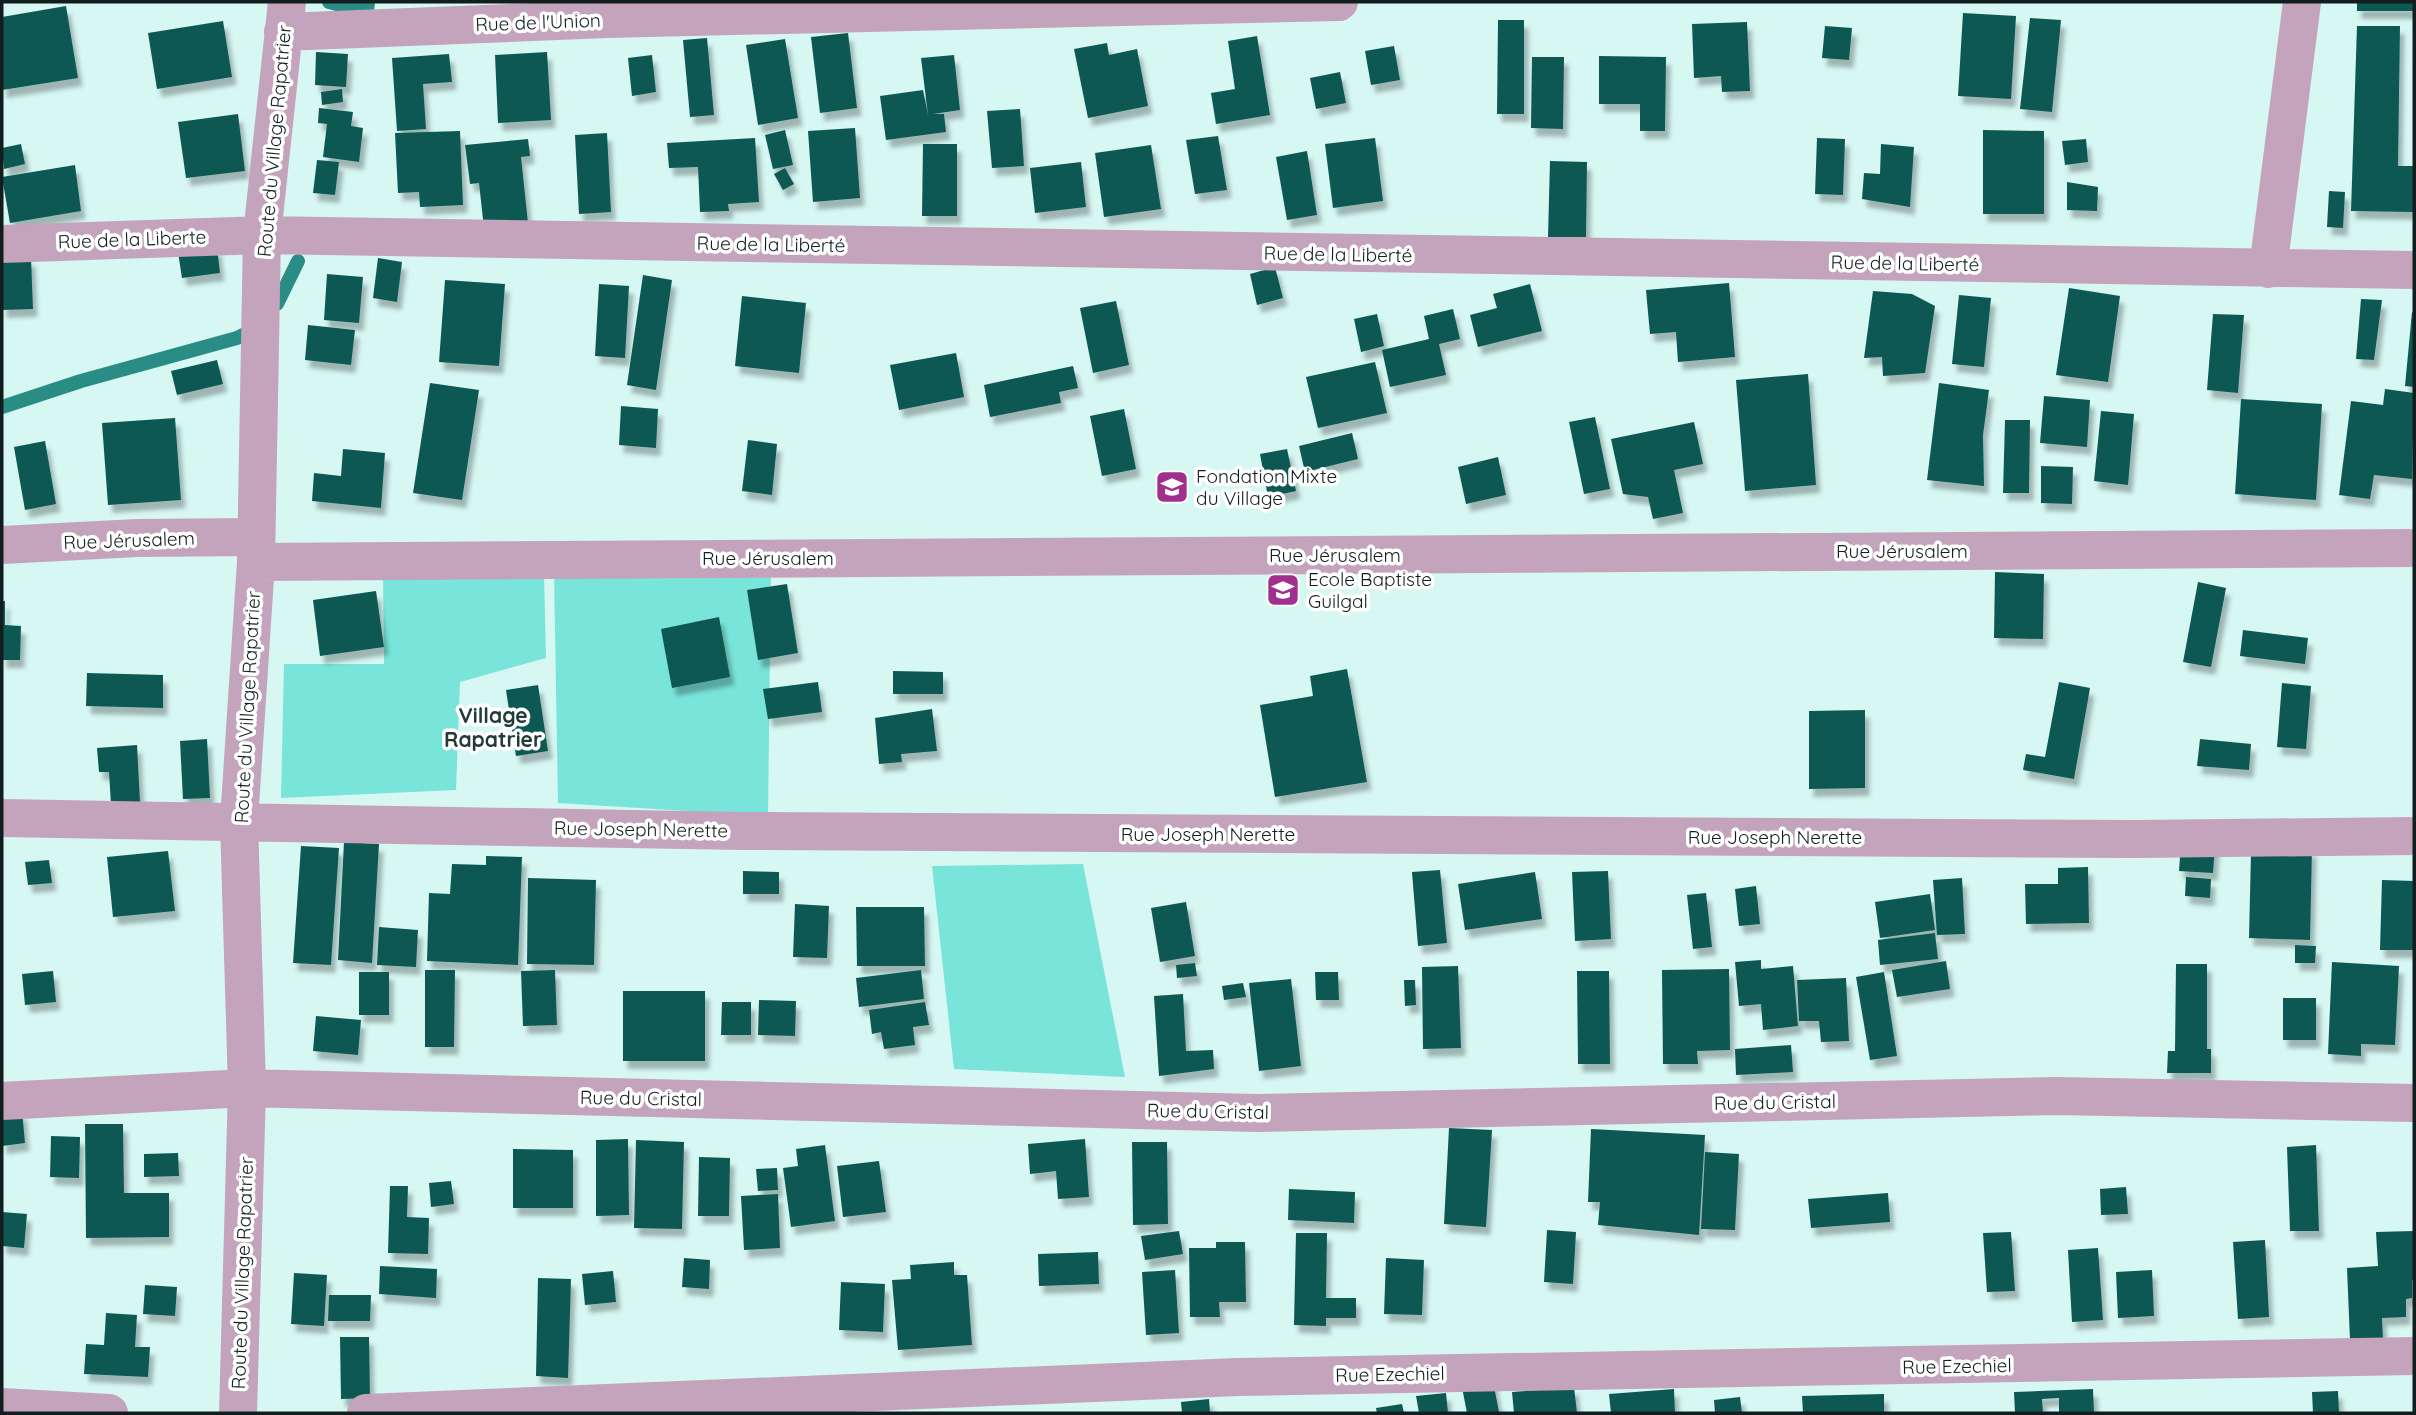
<svg xmlns="http://www.w3.org/2000/svg" width="2416" height="1415" font-family="Quicksand,sans-serif">
<style>
.green{fill:#79e4d9}
.lines{fill:none;stroke-linecap:round;stroke-linejoin:round}
.stream{stroke:#2a8d85;stroke-width:14}
.building{fill:#0c5852;filter:url(#shadow)}
.minor{stroke:#c4a3bc;stroke-width:38}
.labels{text-anchor:middle;dominant-baseline:central;stroke-width:7;stroke-linejoin:round;paint-order:stroke}
.street-label{font-size:19px;fill:#121e1d;stroke:#fff}
.poi-label{font-size:19px;fill:#121e1d;stroke:#fff;text-anchor:start}
.neighbourhood-label{font-size:21px;font-weight:bold;fill:#203b38;stroke:#fff}
</style>
<defs>
<filter id="shadow"><feDropShadow dx="4.5" dy="8" stdDeviation="2" flood-color="#0004"/></filter>
</defs>
<rect width="100%" height="100%" fill="#d7f7f3"/>
<path class="green" d="M771,570l-3,246 -210,-13 -4,-230z
M383,571l161,3 2,84 -86,24 -4,108 -175,8 3,-134h100z
M1083,864l42,213 -171,-8 -22,-203z"/>
<g class="lines">
<path class="stream" d="M329,2l38,10 1,-10
M277,304l21,-43
M2,407l79,-26 156,-43 20,-10"/>
</g>
<path class="building" d="M2357,2h57v9h-57z
M66,6l12,72 -76,12v-73z
M1963,13l53,3 -5,83 -53,-3z
M2030,18l31,2 -9,92 -32,-3z
M1498,20h26v94h-27z
M223,21l9,56 -75,12 -9,-56z
M1747,22l3,69 -28,1 -1,-16 -27,2 -2,-54z
M1825,26l27,2 -3,32 -27,-2z
M2357,26h43l-2,140h16v46l-63,-1z
M848,33l9,75 -37,5 -9,-76z
M1257,36l13,79 -54,9 -5,-31 24,-4 -7,-48z
M707,38l7,77 -24,2 -7,-77z
M785,39l13,79 -40,7 -12,-80z
M1107,43l2,12 28,-6 11,57 -60,12 -14,-69z
M1394,46l6,34 -29,5 -6,-34z
M316,52l32,2 -2,33 -31,-2z
M547,52l4,68 -53,3 -3,-68z
M449,54l3,28 -29,2 3,45 -29,2 -5,-73z
M652,55l4,37 -24,4 -4,-38z
M954,55l6,55 -27,4h11l2,18 -60,8 -6,-44 43,-6 5,25 -7,-57z
M1599,56l67,1 -1,74h-25v-27h-41z
M1532,57h32l-1,72 -32,-1z
M1340,72l6,31 -30,6 -6,-31z
M342,89l1,13 -21,3 -1,-13z
M319,108l34,4 -2,14 12,2 -4,34 -36,-5 4,-33 -9,-1z
M1020,109l4,57 -32,2 -5,-57z
M238,114l7,57 -59,7 -8,-56z
M855,128l5,70 -47,4 -5,-71z
M785,130l8,35 -20,4 -8,-34z
M1983,130l61,1v83h-61z
M460,131l3,74 -43,2 -1,-15 -21,1 -3,-60z
M607,133l4,79 -32,2 -4,-79z
M1218,136l9,54 -32,4 -9,-54z
M755,138l4,64 -31,2 1,7 -29,1 -2,-45 -29,1 -2,-25z
M1375,138l8,63 -50,7 -8,-64z
M1817,138l28,1 -2,56 -28,-1z
M528,139l2,17 -9,1 7,66 -44,5 -5,-45 -9,1 -5,-39z
M2086,139l2,23 -23,3 -3,-24z
M21,144l4,20 -21,5 -2,-21z
M923,144h34v72h-35z
M1881,144l33,3 -4,60 -48,-8 2,-26 16,1z
M1151,145l10,64 -57,8 -9,-64z
M1307,151l10,64 -30,5 -11,-63z
M317,160l22,2 -4,33 -22,-2z
M1550,161l37,1 -1,75h-38z
M1081,162l5,45 -51,6 -5,-45z
M75,165l6,46 -71,12 -8,-46z
M785,168l9,16 -11,6 -9,-16z
M2067,182l31,5 -1,24 -30,-1z
M2329,191l16,1 -2,36 -16,-1z
M217,247l3,26 -38,5 -4,-26z
M31,258l2,51 -31,1v-51z
M378,258l24,4 -5,40 -24,-4z
M1275,267l8,31 -26,7 -7,-31z
M327,274l36,3 -4,46 -35,-3z
M643,275l29,5 -16,110 -29,-5z
M445,280l60,4 -6,82 -60,-4z
M1729,283l6,74 -57,5 -2,-30 -26,2 -4,-44z
M599,284l30,2 -4,72 -30,-2z
M1530,284l12,47 -64,16 -8,-32 27,-7 -4,-14z
M2069,288l51,8 -12,86 -52,-7z
M1873,291l39,3 23,12 -10,67 -42,3 -1,-19 -18,1z
M1959,295l32,3 -7,69 -32,-3z
M742,296l64,7 -7,70 -64,-7z
M2361,299l21,1 -8,60 -18,-1z
M1116,301l13,64 -36,8 -13,-65z
M1453,309l7,30 -21,5 7,31 -56,12 -8,-37 47,-11 -5,-23z
M2412,312l2,1v74l-9,-1z
M1377,314l7,32 -23,6 -7,-33z
M2213,314l31,1 -6,78 -31,-3z
M308,325l47,5 -4,35 -46,-5z
M956,353l8,44 -65,13 -9,-45z
M217,360l6,24 -46,11 -6,-24z
M1375,362l12,51 -69,15 -12,-51z
M1073,366l5,22 -19,4 2,11 -71,14 -6,-32z
M1808,374l8,111 -71,6 -9,-111z
M430,383l49,7 -17,110 -49,-7z
M1939,383l50,7 -6,45 1,51 -57,-6z
M2385,389l29,4 -2,86 -38,-4 -4,24 -31,-4 12,-94 32,4z
M2044,396l46,4 -3,47 -47,-4z
M2241,399l81,5 -6,96 -81,-6z
M621,406l37,3 -2,39 -37,-3z
M1124,409l12,60 -34,7 -12,-60z
M2101,411l33,3 -6,71 -34,-4z
M1595,417l15,72 -26,5 -15,-72z
M175,418l6,82 -73,5 -6,-82z
M2005,420h25l-1,73h-26z
M1694,422l9,42 -29,6 9,43 -30,6 -5,-22 -25,-3 -12,-55z
M1352,433l6,26 -53,13 -6,-26z
M748,440l29,4 -5,51 -30,-4z
M45,441l11,63 -31,6 -11,-63z
M343,449l42,4 -4,55 -69,-7 2,-28 27,3z
M1287,449l9,42 -28,6 -8,-43z
M1498,457l8,38 -40,9 -8,-37z
M2041,466l32,1 -1,37 -31,-1z
M1995,572l49,2 -1,65 -49,-1z
M2198,582l28,6 -15,79 -28,-5z
M787,584l11,69 -40,7 -11,-70z
M376,591l8,56 -64,9 -7,-56z
M2,601h3v24l16,1 -1,34h-18z
M719,617l11,60 -58,11 -11,-59z
M2243,630l65,8 -3,26 -65,-8z
M1347,669l20,113 -92,15 -15,-92 53,-9 -3,-20z
M893,671l50,1v22h-50z
M87,673l76,2v33l-77,-2z
M818,682l4,30 -54,7 -5,-30z
M2059,682l31,6 -16,91 -51,-9 3,-16 19,3z
M2282,683l29,3 -5,63 -29,-2z
M538,685l10,66 -32,5 -10,-66z
M932,709l5,42 -36,3 1,8 -23,2 -4,-46z
M1865,710v78l-56,1v-78z
M207,739l3,59 -27,1 -3,-58z
M2200,739l51,5 -2,26 -52,-4z
M137,745l3,57 -29,2 -2,-32h-10l-2,-24z
M344,842l35,2 -7,119 -34,-3z
M2181,843l34,2 -2,28 -34,-2z
M301,846l38,2 -8,117 -38,-2z
M2312,849l-2,91 -61,-2 2,-85z
M168,851l7,60 -62,6 -6,-60z
M486,856l36,1 -4,108 -91,-4 2,-68 21,1 2,-30 34,1z
M49,860l3,23 -24,2 -3,-23z
M2088,867l1,56 -63,1 -1,-40h33v-16z
M1440,870l7,73 -29,3 -6,-74z
M743,871l36,1v22h-36z
M1608,871l3,68 -36,2 -3,-69z
M1535,872l7,47 -77,11 -7,-46z
M2186,877l25,2 -1,19 -25,-2z
M528,878l68,2 -2,85 -67,-1z
M1962,878l3,56 -28,1 -4,-55z
M2382,880l32,1 -1,69h-33z
M1756,886l4,38 -21,2 -4,-37z
M1706,893l6,54 -19,2 -6,-54z
M1930,894l5,36 -55,8 -5,-36z
M1186,902l9,54 -35,6 -9,-54z
M795,904l34,2 -2,52 -34,-1z
M856,907h68l1,59h-68z
M379,927l39,3 -2,37 -39,-2z
M1935,933l3,26 -58,6 -2,-25z
M2295,945l21,1 -1,17h-20z
M1761,960v9l32,-3 5,60 -35,4 -2,-26 -22,2 -4,-44z
M1946,961l4,28 -53,8 -5,-27z
M2332,962l67,4 -4,79 -34,-1v12l-33,-2z
M1195,963l2,13 -20,2 -1,-13z
M2176,964h31v85h4v24h-44l1,-22h7z
M1458,966l3,82 -38,1 -1,-82z
M1729,969l1,81 -33,1 1,13h-35l-1,-94z
M425,970h30l-1,77h-29z
M555,970l2,55 -34,1 -2,-55z
M921,970l3,29 -65,8 -3,-29z
M53,971l3,31 -31,3 -3,-31z
M1577,971h32l1,93h-32z
M359,972h30v43h-30z
M1315,972h23l1,28h-23z
M1884,972l13,84 -27,4 -14,-83z
M1846,978l3,63 -28,1 -2,-21h-20l-2,-41z
M1291,979l10,87 -42,5 -10,-88z
M1404,980h11l1,25 -11,1z
M1243,983l3,14 -22,3 -2,-14z
M623,991h82v70h-82z
M1183,994l3,57 27,-1 1,19 -55,7 -5,-80z
M2283,998h33v42h-33z
M759,1000l37,1 -1,35 -37,-1z
M722,1002h29v33h-30z
M925,1002l4,23 -16,2 2,18 -31,4 -3,-17 -9,2 -3,-24z
M316,1016l45,4 -3,35 -45,-4z
M1791,1045l2,27 -57,3 -1,-26z
M22,1111l3,32 -23,3v-33z
M85,1124h38l1,69h45v44l-83,1z
M1449,1128l43,2 -6,97 -42,-3z
M1591,1129l114,6 -6,100 -101,-10 2,-23h-12z
M51,1136l29,1 -1,41 -29,-1z
M628,1139l1,76 -33,1v-76z
M1085,1139l4,58 -31,2 -2,-28 -26,3 -2,-30z
M636,1140l48,2 -2,87 -48,-1z
M1132,1142h35l1,82 -35,1z
M825,1145l10,76 -44,6 -8,-59 15,-2 -2,-17z
M2316,1145l3,86h-29l-3,-84z
M513,1149l60,1v58h-60z
M1705,1152l34,2 -4,76 -34,-1z
M178,1153l1,23 -35,1v-23z
M699,1157l31,1 -1,58h-31z
M879,1161l7,51 -43,5 -6,-51z
M777,1168l1,22 -20,1 -2,-22z
M451,1181l3,23 -23,3 -2,-24z
M390,1186h18l-1,31 22,1 -1,36 -40,-1z
M2126,1187l2,27 -27,1 -1,-26z
M1289,1189l66,3 -1,31 -66,-3z
M1888,1193l2,29 -79,6 -3,-29z
M778,1194l2,54 -36,2 -3,-54z
M2,1212l25,2 -3,34 -22,-2z
M1547,1230l29,2 -3,52 -29,-2z
M1179,1231l4,23 -38,6 -4,-24z
M2414,1231v49h-2v18l-6,1v18l-24,1 1,22h-33l-3,-72 31,-2 -2,-34z
M2011,1232l4,59 -28,1 -4,-59z
M1296,1233h31l-1,65h30v20h-30v8l-32,-1z
M2265,1240l4,77 -31,2 -5,-77z
M1216,1242h29l1,60h-27l1,15h-30l-1,-69h27z
M2098,1248l5,72 -31,2 -4,-72z
M1098,1252l1,32 -60,2 -1,-32z
M684,1258l26,2 -1,29 -27,-2z
M1386,1258l38,2 -2,55 -38,-1z
M954,1262v13h13l5,70 -74,5 -6,-70 19,-1 -1,-14z
M380,1266l57,3 -1,29 -57,-4z
M1175,1270l4,63 -33,2 -4,-63z
M2152,1270l2,46 -36,2 -2,-46z
M613,1271l3,31 -31,3 -3,-31z
M294,1273l33,2 -3,51 -33,-2z
M538,1278l33,1 -3,99 -32,-2z
M841,1282l44,2 -2,48 -44,-2z
M145,1285l32,2 -2,29 -32,-2z
M329,1295h42l-1,26h-42z
M106,1313l31,2 -2,32h15l-2,30 -64,-3 2,-30 18,1z
M340,1337h29l1,61 -29,1z
M1492,1376l7,36 -32,1 -6,-31z
M1574,1387l3,26h-63l-2,-21z
M1674,1389l1,24h-64l-2,-19z
M2093,1389l1,24h-35v-15l-17,1 1,14h-28l-1,-21z
M2338,1391l1,22h-26l-1,-21z
M1446,1393l2,20h-29l-3,-17z
M1884,1394v19h-81l-1,-17z
M1740,1397l2,16h-27l-1,-13z
M1209,1399l1,14h-28l-1,-11z
M1402,1404l2,9h-27l-1,-5z"/>
<g class="lines">
<path class="minor" d="M283,32l324,-13 732,-17
M2,244l260,-9 2152,35
M2268,269l34,-267
M2,545l135,-7 119,-1
M256,562l2158,-14
M2,818l741,13 1392,8 279,-3
M2,1101l245,-13 1010,25 799,-17 358,7
M2,1407l107,6
M238,1413l9,-325 -8,-267 17,-259 6,-327 25,-233
M366,1413l872,-36 1176,-21"/>
</g>
<defs>
<symbol id="school-square" viewBox="-11 -11 22 22"><rect x="-9" y="-9" width="18" height="18" rx="4" fill="#9f308e" stroke="#fff"/><path d="M0-5L7-2L0 1L-7-2ZM-4 1L0 2.5L4 1V4Q0 6-4 4Z" fill="#fff"/></symbol>
</defs>
<g fill-rule="evenodd">
<use href="#school-square" x="1153" y="468" width="38" height="38"/>
<use href="#school-square" x="1264" y="571" width="38" height="38"/>
</g>
<g class="labels">
<g class="street-label">
<text transform="translate(538 22) rotate(-2)">Rue de l'Union</text>
<text transform="translate(274 141) rotate(-85)">Route du Village Rapatrier</text>
<text transform="translate(132 239) rotate(-2)">Rue de la Liberte</text>
<text transform="translate(771 244) rotate(1)">Rue de la Liberté</text>
<text transform="translate(1338 254) rotate(1)">Rue de la Liberté</text>
<text transform="translate(1905 263) rotate(1)">Rue de la Liberté</text>
<text transform="translate(129 540) rotate(-2)">Rue Jérusalem</text>
<text x="1902" y="551">Rue Jérusalem</text>
<text x="1335" y="555">Rue Jérusalem</text>
<text x="768" y="558">Rue Jérusalem</text>
<text transform="translate(247 707) rotate(-87)">Route du Village Rapatrier</text>
<text transform="translate(641 829) rotate(1)">Rue Joseph Nerette</text>
<text x="1208" y="834">Rue Joseph Nerette</text>
<text x="1775" y="837">Rue Joseph Nerette</text>
<text transform="translate(641 1098) rotate(1)">Rue du Cristal</text>
<text transform="translate(1775 1102) rotate(-1)">Rue du Cristal</text>
<text transform="translate(1208 1111) rotate(1)">Rue du Cristal</text>
<text transform="translate(242 1273) rotate(-88)">Route du Village Rapatrier</text>
<text transform="translate(1957 1366) rotate(-1)">Rue Ezechiel</text>
<text transform="translate(1390 1374) rotate(-1)">Rue Ezechiel</text>
</g>
<g class="poi-label">
<text x="1196" y="476">Fondation Mixte<tspan x="1196" dy="22">du Village</tspan></text>
<text x="1308" y="579">Ecole Baptiste<tspan x="1308" dy="22">Guilgal</tspan></text>
</g>
<g class="neighbourhood-label">
<text x="493" y="715">Village<tspan x="493" dy="24">Rapatrier</tspan></text>
</g>
</g>
<rect width="2416" height="1415" fill="none" stroke="#121e1d" stroke-width="7"/>
</svg>
